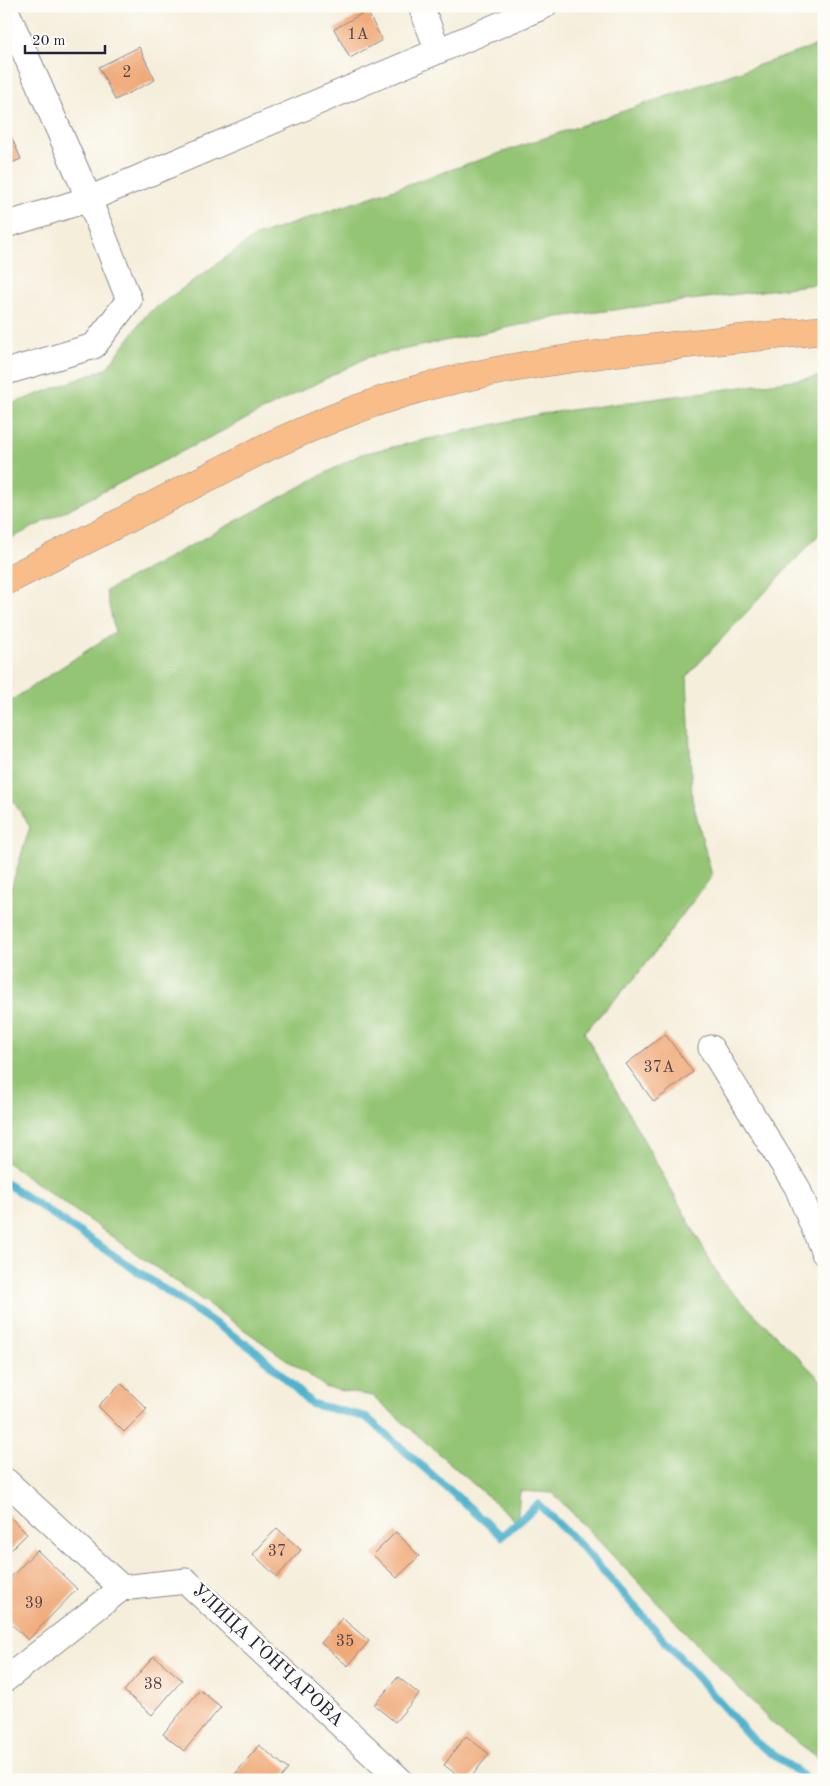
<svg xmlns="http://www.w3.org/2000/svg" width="830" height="1786" font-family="'Old Standard TT',serif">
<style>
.green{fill:#94c575;stroke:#5b7458}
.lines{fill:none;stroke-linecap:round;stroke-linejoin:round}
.stream{stroke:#4fb2ce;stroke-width:8}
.building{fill:#f0a977}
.minor-casing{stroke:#8c888b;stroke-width:27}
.primary-casing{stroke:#8c888b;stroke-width:29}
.minor{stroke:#fff;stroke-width:25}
.primary{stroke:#f8bd88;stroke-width:28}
.labels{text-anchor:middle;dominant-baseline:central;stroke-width:5;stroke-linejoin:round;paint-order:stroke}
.number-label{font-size:16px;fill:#56444a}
.street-label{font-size:19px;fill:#22223b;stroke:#fdfcf7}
</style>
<rect width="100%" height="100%" fill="#fdfcf7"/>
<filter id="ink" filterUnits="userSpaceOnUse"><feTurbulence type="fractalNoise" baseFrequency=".02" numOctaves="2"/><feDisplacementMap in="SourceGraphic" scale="10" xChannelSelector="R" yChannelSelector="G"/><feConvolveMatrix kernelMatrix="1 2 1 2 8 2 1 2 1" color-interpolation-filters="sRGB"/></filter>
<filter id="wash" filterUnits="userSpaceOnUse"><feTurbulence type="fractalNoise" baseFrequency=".0096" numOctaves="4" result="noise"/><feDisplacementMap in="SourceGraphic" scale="20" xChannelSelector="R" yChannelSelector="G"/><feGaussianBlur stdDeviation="1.12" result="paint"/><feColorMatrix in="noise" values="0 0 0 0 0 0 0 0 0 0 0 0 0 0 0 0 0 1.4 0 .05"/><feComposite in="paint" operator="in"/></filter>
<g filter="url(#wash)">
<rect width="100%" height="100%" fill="#f5eedb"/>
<path class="green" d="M824,43v240l-266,34 -190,40 -362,184v-135l100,-37 41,-55 109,-78z
M824,376v153l-137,147 5,123 20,77 -78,103 -50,53 138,250 102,101v379l-52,-39 -219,-230 -33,-2 -3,31 -144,-126 -46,-8 -321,-226v-258l24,-77 -24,-37v-86l109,-72 -9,-41 255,-137 180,-40z"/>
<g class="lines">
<path class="stream" d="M6,1183l250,168 56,53 54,13 136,119 36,-32 41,40 175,197 55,39"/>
</g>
<g id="blocks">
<path class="building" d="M367,11l15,29 -32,18 -16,-29z
M139,47l16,33 -40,20 -16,-33z
M6,125l15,34 -15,6z
M665,1034l28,38 -39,30 -28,-38z
M121,1383l26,26 -23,23 -26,-26z
M6,1513l21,21 -21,21z
M277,1528l24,22 -24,27 -24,-23z
M396,1532l23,24 -22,22 -24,-23z
M37,1550l40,39 -49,51 -22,-21v-37z
M342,1618l27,23 -21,25 -27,-23z
M154,1656l28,24 -30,35 -28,-24z
M398,1677l21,17 -24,28 -21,-17z
M200,1690l21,17 -37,44 -21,-17z
M466,1736l23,18 -20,26h-5l-20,-15z
M259,1745l29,24 -9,11h-45l-2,-2z"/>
</g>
</g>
<g filter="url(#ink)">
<use href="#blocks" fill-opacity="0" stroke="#8c888b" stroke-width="1"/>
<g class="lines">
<defs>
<path id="minor" d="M421,6l17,45
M6,10l83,189 40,101 -35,46 -88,26
M6,225l83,-26 455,-193
M711,1048l86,139 27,66
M6,1481l116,107 64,-7 214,199
M6,1679l116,-91"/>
<path id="primary" d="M6,581l261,-134c55,-25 112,-49 170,-63 125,-31 259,-40 387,-54"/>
</defs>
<use href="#minor" class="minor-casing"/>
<use href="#primary" class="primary-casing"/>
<use href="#minor" class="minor"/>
<use href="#primary" class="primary"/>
</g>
</g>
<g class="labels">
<g class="number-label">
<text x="358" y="35">1А</text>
<text x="127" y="73">2</text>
<text x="659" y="1068">37А</text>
<text x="277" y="1552">37</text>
<text x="34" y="1604">39</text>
<text x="345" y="1642">35</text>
<text x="153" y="1685">38</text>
</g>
<g class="street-label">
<text transform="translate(267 1656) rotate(43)">УЛИЦА ГОНЧАРОВА</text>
</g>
</g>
<rect width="830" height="1786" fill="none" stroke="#fdfcf7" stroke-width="25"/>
<path d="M25 45v8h80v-8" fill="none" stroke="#22223b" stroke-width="2.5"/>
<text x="32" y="45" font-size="15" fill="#22223b" stroke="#fdfcf7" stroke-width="4" paint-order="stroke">20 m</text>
</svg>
